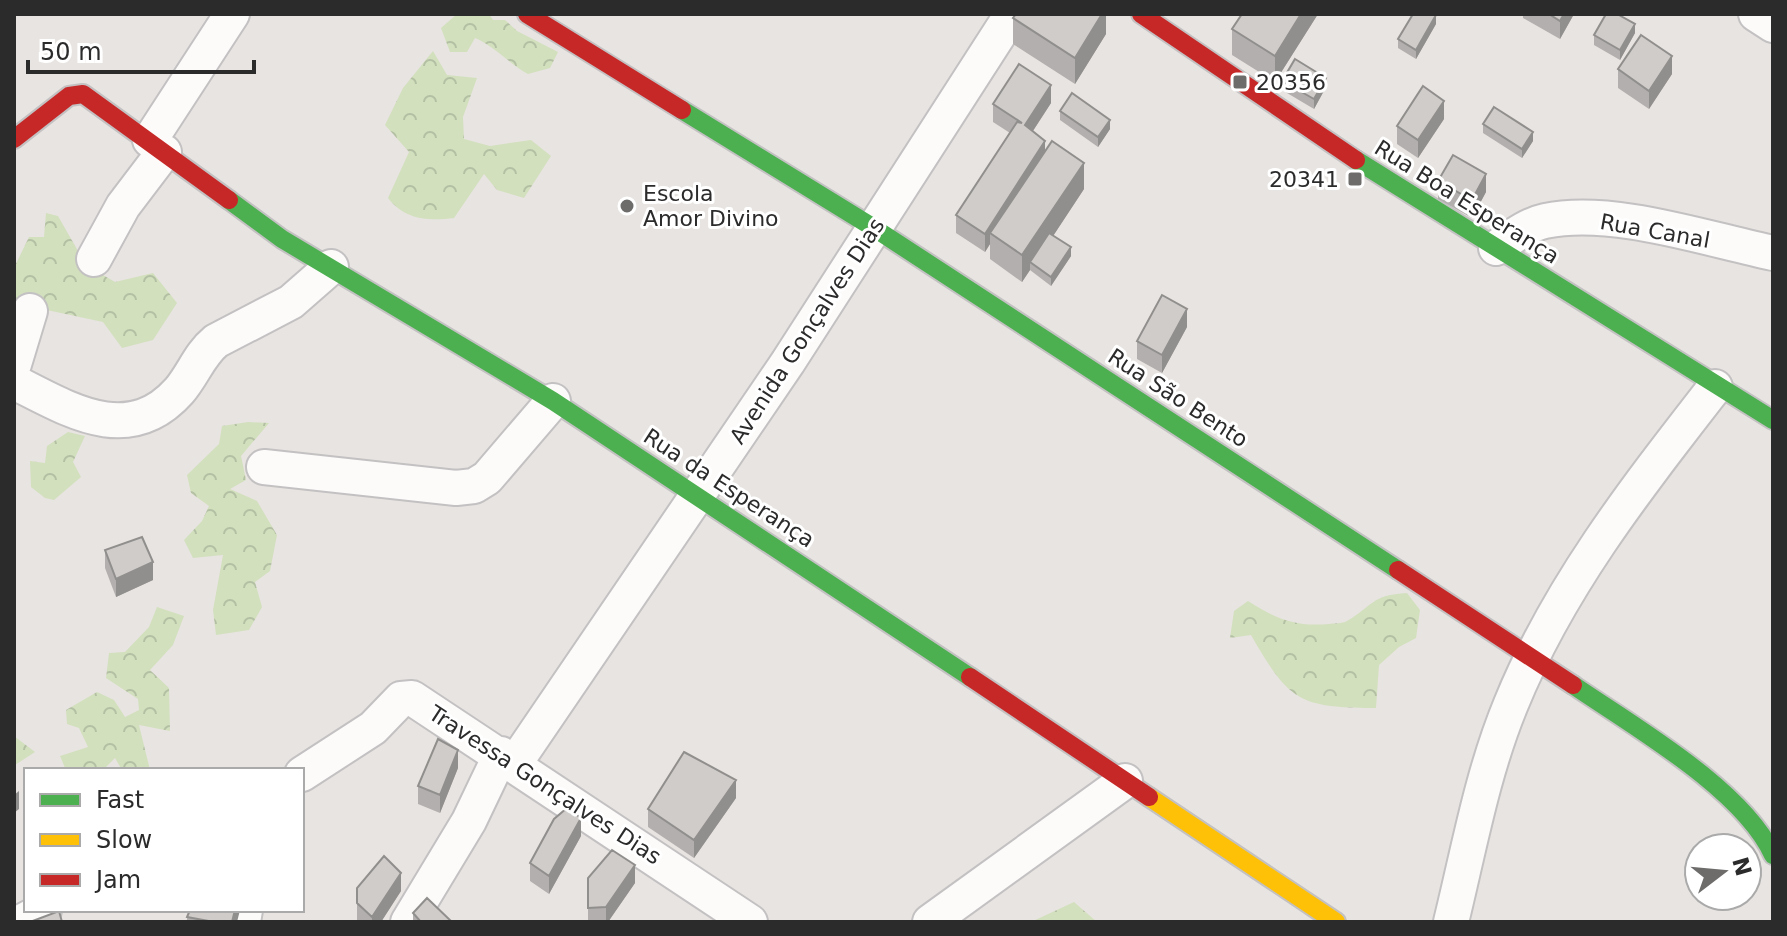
<svg xmlns="http://www.w3.org/2000/svg" width="1787" height="936" font-family="'DejaVu Sans',sans-serif">
<style>
.forest{fill:url(#forest-crowns)}
.lines{fill:none;stroke-linecap:round;stroke-linejoin:round}
.street-casing{stroke:#c3c1c2;stroke-width:38}
.fast-casing{stroke:#c3c1c2;stroke-width:22}
.slow-casing{stroke:#c3c1c2;stroke-width:22}
.jam-casing{stroke:#c3c1c2;stroke-width:22}
.street{stroke:#fcfbfa;stroke-width:34}
.fast{stroke:#4caf50;stroke-width:18}
.slow{stroke:#ffc107;stroke-width:18}
.jam{stroke:#c62828;stroke-width:18}
.wall{fill:#b2afae}
.shaded-wall{fill:#918f8d}
.building{fill:#cfccca;stroke:#918f8d;stroke-width:2}
.poi-dot{fill:#6d6c6b;stroke:#fff;stroke-width:3}
.labels{text-anchor:middle;dominant-baseline:central;stroke-width:6;stroke-linejoin:round;paint-order:stroke}
.poi-label{font-size:22px;fill:#2b2b2b;stroke:#fff;text-anchor:start}
.street-label{font-size:22px;fill:#2b2b2b;stroke:#fff}
</style>
<defs>
<pattern id="forest-crowns" width="20" height="18" patternUnits="userSpaceOnUse" patternTransform="scale(2)"><rect width="20" height="18" fill="#d2e0bd"/><path d="M2 6a3 3 0 1 1 6 0M12 15a3 3 0 1 1 6 0" fill="none" stroke="#b4c0a3"/></pattern>
</defs>
<rect width="100%" height="100%" fill="#e8e4e1"/>
<path class="forest" d="M457,14h32l4,6h12l12,11 41,21 -8,16 -22,6c-19,-10 -32,-27 -53,-36l-8,14h-17l-9,-24z
M433,51l14,24 30,3 -14,39 1,22 26,7 41,-6 20,16 -27,42 -27,-8 -13,-16 -30,44c-26,3 -49,2 -66,-20l21,-46 -24,-27 18,-37z
M46,213l12,3 28,49 29,17 38,-9 24,30 -24,37 -31,8 -19,-26 -89,-19v-35l15,-31h15z
M248,422l21,1 -28,33 5,24 -16,9 27,12 20,34 -7,36 -15,11 7,25 -13,23 -33,5 -3,-25 10,-55 -30,3 -9,-18 18,-19 7,-15 -18,-13 -4,-18 32,-31 3,-18z
M68,432l17,4 -12,26 8,15 -27,23 -9,-2 -14,-11 -1,-26 15,2 2,-17z
M1407,593l13,17 -4,28 -17,9 -20,18 -3,43c-76,-1 -86,-5 -125,-73l-21,3 4,-27 14,-10c28,18 47,26 81,23 5,-1 13,0 18,-3 26,-15 24,-26 60,-28z
M157,607l27,9 -11,29 -23,25 19,18 1,43 -31,-6 11,45h-28l-7,-12 -12,12h-37l-6,-14 28,-9 -9,-19 -12,-4 -1,-14 31,-18 17,8 11,17 14,-7 -1,-11 -32,-21 3,-25 16,-1 24,-25z
M14,736l21,16 -20,13 1,36 -2,-1z
M1074,902l23,20h-66z"/>
<g class="lines">
<defs>
<path id="street" d="M1756,14l17,11
M150,140l82,-126
M1496,248c15,-10 31,-23 49,-27 68,-14 161,18 228,32
M94,259l29,-53 41,-54
M14,364l16,-53
M14,382c54,27 114,66 165,9 14,-16 20,-36 37,-50l75,-39 40,-35
M264,467l192,21 18,-2 13,-8 66,-77
M515,763l273,-401 224,-348
M302,774l71,-46 28,-29 11,-1 338,224
M21,922l23,-12
M243,922l2,-12
M408,922l61,-101 32,-67
M930,922l195,-141
M1451,922c18,-73 31,-148 60,-218 48,-118 127,-218 204,-317"/>
<path id="fast" d="M682,110l192,118 524,342
M1356,160l417,260
M229,200l53,39 271,162 417,276
M1573,685c60,41 170,104 200,170"/>
<path id="slow" d="M1149,797l187,125"/>
<path id="jam" d="M527,14l155,96
M1141,14l215,146
M14,139l55,-43 14,-2 146,106
M1398,570l175,115
M970,677l179,120"/>
</defs>
<use href="#street" class="street-casing"/>
<use href="#fast" class="fast-casing"/>
<use href="#slow" class="slow-casing"/>
<use href="#jam" class="jam-casing"/>
<use href="#street" class="street"/>
<use href="#fast" class="fast"/>
<use href="#slow" class="slow"/>
<use href="#jam" class="jam"/>
</g>
<path class="wall" d="M1106,14v20l-31,50 -62,-40v-26z
M1318,14l-43,68 -43,-27v-26z
M1523,14h51l-14,25 -37,-21z
M1436,24l-20,35 -18,-11v-9z
M1635,33l-15,27 -26,-15v-10z
M1618,69l54,5 -23,35 -31,-21z
M1282,81l44,6 -12,22 -32,-19z
M1051,103l-18,28 12,19 39,39 -31,47 18,20 -20,30 -21,-16 -8,12 -32,-23v-15l-5,8 -29,-19v-18l54,-82 -17,-11v-18z
M1060,111l50,18 -12,18 -38,-27z
M1444,119l-26,39 -21,-14v-18z
M1483,124l50,17 -11,17 -39,-25z
M1438,181l48,11 -14,26 -34,-19z
M1187,327l-25,46 -25,-14v-18z
M105,550l48,30 -37,17 -11,-29z
M458,768l-18,45 -22,-9v-18z
M736,798l-42,60 -46,-31v-18z
M581,836l-32,58 -19,-13v-18z
M588,878l47,5 -27,39h-20z
M357,888l44,3 -20,31h-24z
M413,913l39,9h-39z
M187,917l50,5h-50z"/>
<path class="shaded-wall" d="M1102,14h4v20l-31,50v-26z
M1301,14h17l-43,68v-26z
M1564,14h10l-14,25v-18z
M1436,15v9l-20,35v-9z
M1635,24v9l-15,27v-10z
M1672,56v18l-23,35v-18z
M1326,78v9l-12,22v-10z
M1051,85v18l-26,40v-18z
M1444,101v18l-26,39v-18z
M1110,120v9l-12,18v-10z
M1533,132v9l-11,17v-9z
M1045,141v18l-55,74v11l-5,8v-18z
M1084,163v26l-50,76 -4,-3v8l-8,12v-27z
M1486,174v18l-14,26v-18z
M1071,247v9l-20,30v-9z
M1187,309v18l-25,46v-18z
M153,562v18l-37,17v-18z
M458,750v18l-18,45v-18z
M736,780v18l-42,60v-18z
M19,791v18l-5,4v-18z
M581,818v18l-32,58v-18z
M635,865v18l-27,39h-2v-15z
M401,873v18l-20,31h-9v-5z
M235,910h5l-3,12h-5z"/>
<path class="building" d="M1016,14h86l-27,44 -62,-40z
M1242,14h59l-26,42 -43,-27z
M1413,14l23,1 -20,35 -18,-11z
M1549,14h15l-4,7z
M1606,14h11l18,10 -15,26 -26,-15z
M1641,35l31,21 -23,35 -31,-22z
M1295,59l31,19 -12,21 -32,-18z
M1019,64l32,21 -26,40 20,16 -60,93 -29,-19 61,-93 5,1 -29,-19z
M1423,86l21,15 -26,39 -21,-14z
M1072,93l38,27 -12,17 -38,-26z
M1494,107l39,25 -11,17 -39,-25z
M1052,141l32,22 -62,92 -32,-22z
M1453,155l33,19 -14,26 -34,-19z
M1049,233l22,14 -20,30 -21,-15z
M1162,295l25,14 -25,46 -25,-14z
M142,537l11,25 -37,17 -11,-29z
M438,739l20,11 -18,45 -22,-9z
M684,752l52,28 -42,60 -46,-31z
M567,808l14,10 -32,58 -19,-13 24,-44z
M612,850l23,15 -29,42 -18,1v-30z
M384,856l17,17 -29,44 -15,-14v-15z
M427,898l25,24h-31l-8,-9z
M190,910h45l-3,12h-18l-27,-5z
M59,911l3,11h-32z"/>
<g class="poi-dot">
<rect x="1232" y="74" width="16" height="16" rx="4"/>
<rect x="1347" y="171" width="16" height="16" rx="4"/>
<circle cx="627" cy="206" r="8"/>
</g>
<g class="labels">
<g class="poi-label">
<text x="1256" y="82">20356</text>
<text x="1339" y="179" text-anchor="end">20341</text>
<text x="643" y="193">Escola<tspan x="643" dy="25">Amor Divino</tspan></text>
</g>
<g class="street-label">
<text transform="translate(1467 202) rotate(32)">Rua Boa Esperança</text>
<text transform="translate(1655 231) rotate(10)">Rua Canal</text>
<text transform="translate(807 331) rotate(-57)">Avenida Gonçalves Dias</text>
<text transform="translate(1178 398) rotate(33)">Rua São Bento</text>
<text transform="translate(729 488) rotate(33)">Rua da Esperança</text>
<text transform="translate(545 785) rotate(33)">Travessa Gonçalves Dias</text>
</g>
</g>
<rect width="1787" height="936" fill="none" stroke="#2b2b2b" stroke-width="32"/>
<rect x="24" y="768" width="280" height="144" fill="#ffffff" stroke="#aaaaaa" stroke-width="2"/>
<rect x="40" y="794" width="40" height="12" fill="#4caf50" stroke="#aaaaaa" stroke-width="2"/>
<text x="96" y="808" font-size="24" fill="#2b2b2b">Fast</text>
<rect x="40" y="834" width="40" height="12" fill="#ffc107" stroke="#aaaaaa" stroke-width="2"/>
<text x="96" y="848" font-size="24" fill="#2b2b2b">Slow</text>
<rect x="40" y="874" width="40" height="12" fill="#c62828" stroke="#aaaaaa" stroke-width="2"/>
<text x="96" y="888" font-size="24" fill="#2b2b2b">Jam</text>
<g transform="translate(1723 872) rotate(74)"><circle r="38" fill="#ffffff" stroke="#aaaaaa" stroke-width="2"/>
<path d="M0-6L14 30L0 20L-14 30Z" fill="#6d6c6b"/>
<text y="-12" font-size="22" font-weight="bold" text-anchor="middle" fill="#2b2b2b">N</text>
</g>
<path d="M28 60v12h226v-12" fill="none" stroke="#2b2b2b" stroke-width="4"/>
<text x="40" y="60" font-size="24" fill="#2b2b2b" stroke="#ffffff" stroke-width="6" paint-order="stroke">50 m</text>
</svg>
